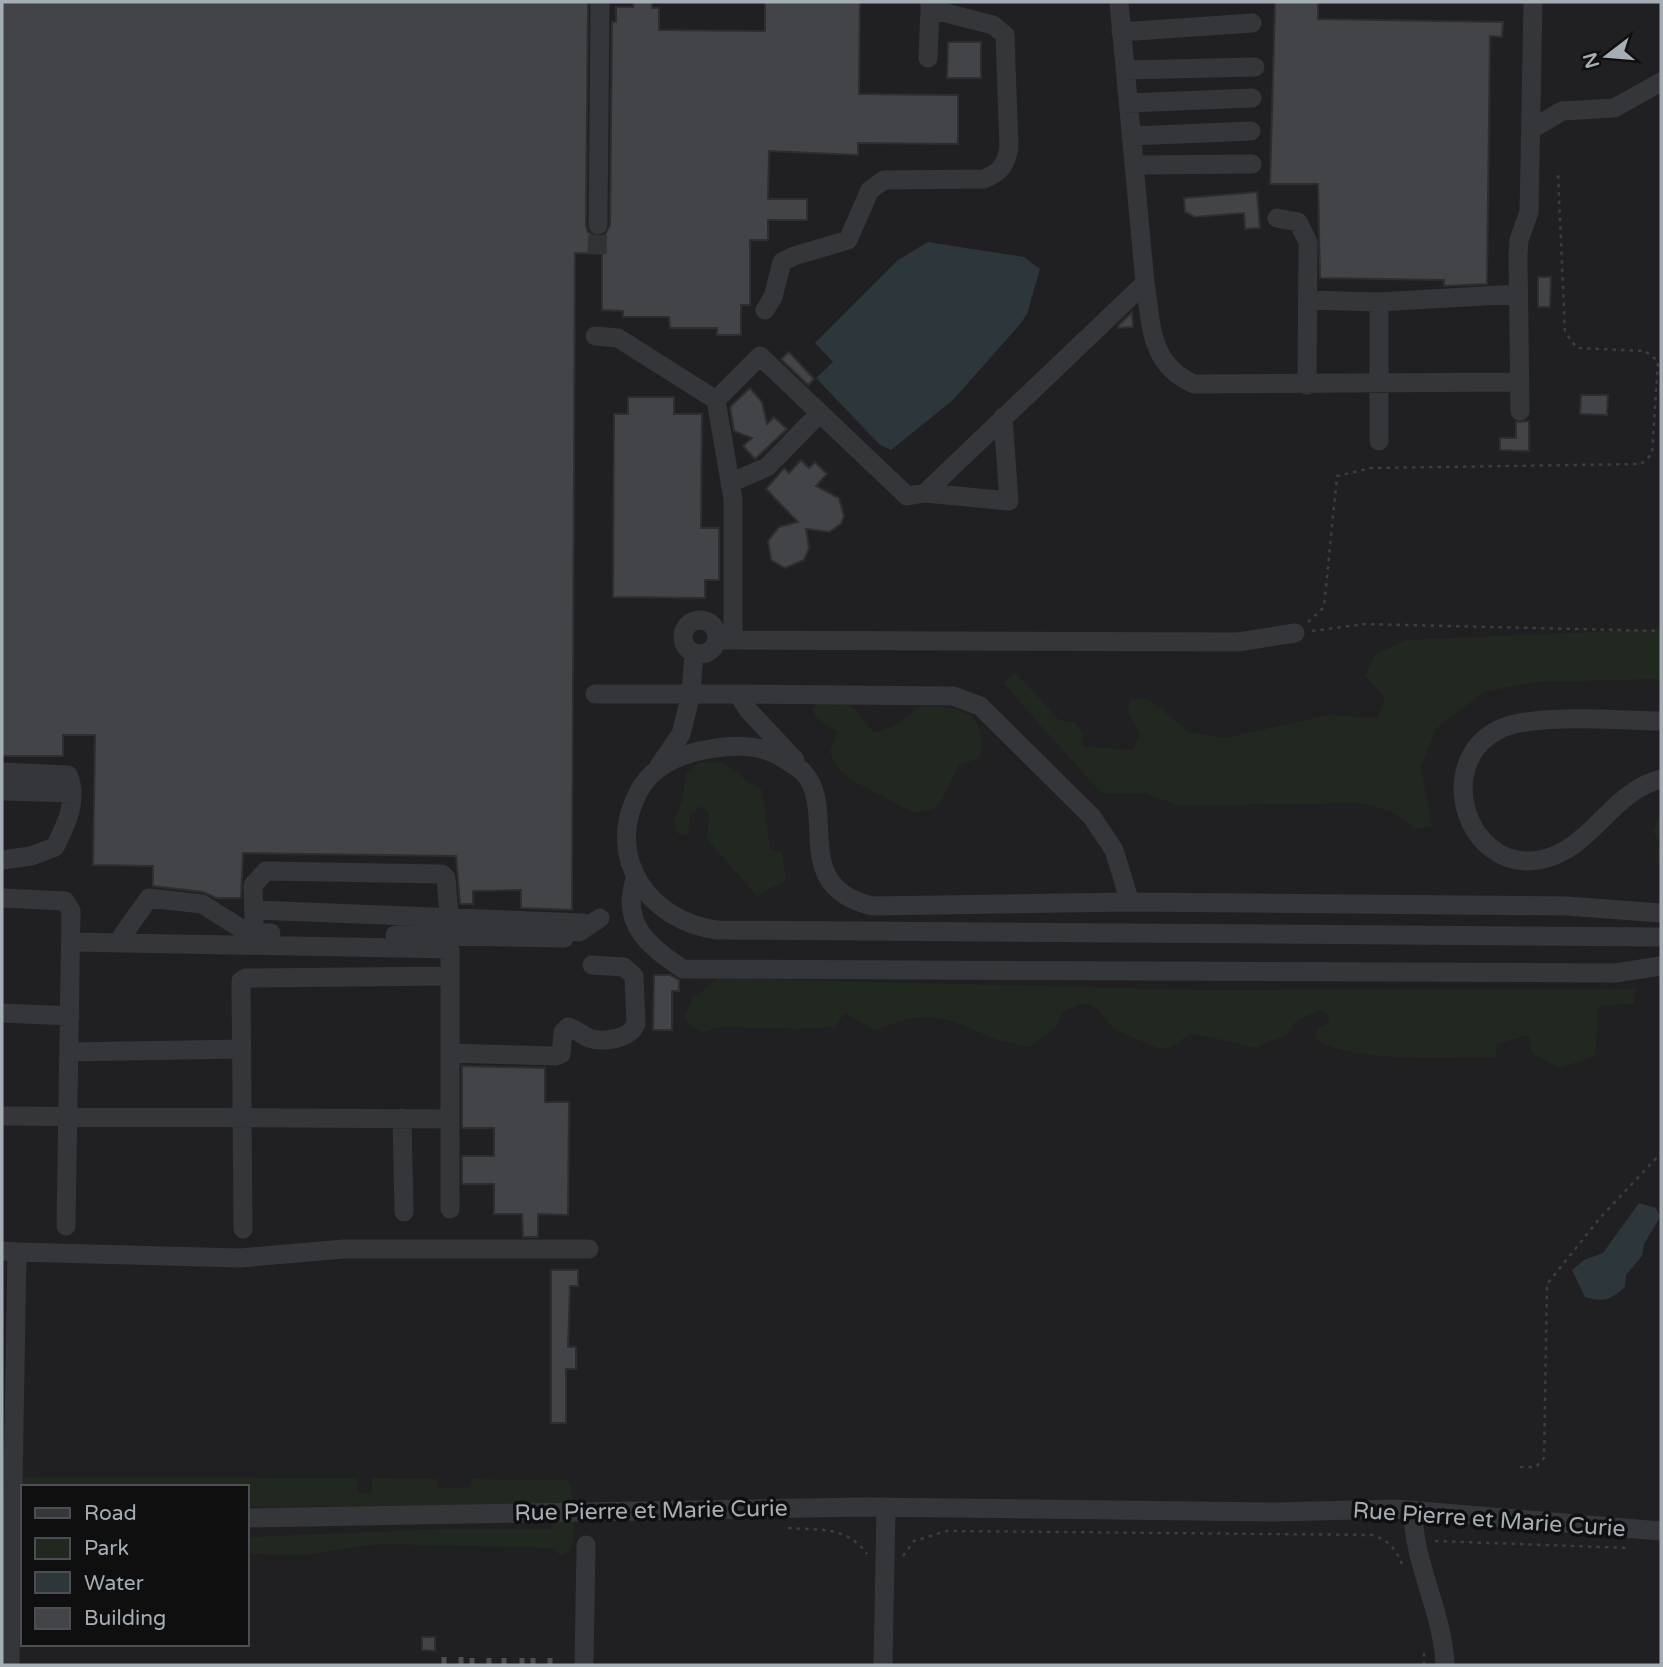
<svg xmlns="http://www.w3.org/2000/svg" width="1663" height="1667" font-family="'Varela Round',sans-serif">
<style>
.built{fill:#202022;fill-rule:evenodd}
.green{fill:#202820}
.water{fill:#2c363b}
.building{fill:#434448;stroke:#2e2e31;stroke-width:2}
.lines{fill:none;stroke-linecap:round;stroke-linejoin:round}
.minor-tunnel{stroke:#313335;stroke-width:19;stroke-dasharray:19 10;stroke-linecap:butt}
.path{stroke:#3b3d41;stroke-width:2.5;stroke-dasharray:3.5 5;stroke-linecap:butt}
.minor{stroke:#35363a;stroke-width:19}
.rail{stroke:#4c4f53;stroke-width:5;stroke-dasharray:9 7;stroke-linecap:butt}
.labels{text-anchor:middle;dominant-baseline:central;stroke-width:7;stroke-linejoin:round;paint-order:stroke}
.street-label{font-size:23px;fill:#a5adb5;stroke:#0f0f10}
</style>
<rect width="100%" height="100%" fill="#141415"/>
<path class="built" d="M2,2h1659v1663h-1659zM23,1487h224v157h-224z"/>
<path class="green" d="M1661,629v50l-124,3 -54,10 -47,37 -15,39 11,58 -15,3 -26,-18 -32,-8 -180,3 -34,-13h-44l-98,-110 12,-11 44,48 16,3 8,11 -1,12 51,4 7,-16 -12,-23 3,-12h18l41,34 35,5 104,-23 49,3 7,-21 -20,-21 11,-22 30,-14z
M842,700l13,9 19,24 22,-8 25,-19c38,1 67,4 59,52l-21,7 -17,35 -9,9 -19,4 -59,-31 -18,-14 -7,-16 7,-20 -21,-15 -3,-7 4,-9z
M722,762c15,9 24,20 40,28l8,59 12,3 4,28 -29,16 -50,-57 2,-25 -8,-8 -12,10 1,15 -6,4 -7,-2 -3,-12 8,-21 4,-26 12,-11z
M1661,815v49l-4,-3 3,-17 -7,-14z
M718,978l485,12 432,-1 -1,15 -35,2 -4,50 -36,12 -28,-16 -2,-17 -32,9 -1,13c-43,0 -149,7 -181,-19l3,-9 11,-7 -1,-9 -8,-3 -24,11 -10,14 -31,13 -64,-15 -23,16 -10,-1 -43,-18 -21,-24 -11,-3 -21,9 -5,14 -26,21c-70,-8 -78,-52 -156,-16l-30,-18 -11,14 -39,2 -73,-2 -19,5 -12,-5 -6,-9 6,-18z
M23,1477l335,1 -1,15h14l1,-15 65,1 2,9 32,-1 1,-8 96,1c7,18 9,51 2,71l-9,5 -8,-8 -175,-4 -74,11 -57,-1v-17l195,-8h109v-25l-304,3v-20h-224l-5,-4z"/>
<path class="water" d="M928,242l96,15 16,12 -13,45 -6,9 -68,77 -62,50 -11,-5 -64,-67 17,-16 -18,-19 83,-83z
M1639,1203l17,5 4,9 -16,27 -2,12 -16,19 -1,12c-14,12 -21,16 -40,10l-13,-27 12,-10 19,-7z"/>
<path class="building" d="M2,2h586l-2,223 2,7 9,5 8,-2 5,-10 2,-203h4v-15h17l1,-5h18v6h7v22l106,1v-29h95l-1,92 99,1v49l-100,-1v12l-89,-4 -1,48h39v21h-39v20h-18v65h-9v30h-24v-7h-47l-1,-11h-46v-6l-21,-1v-56l-27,-1 -3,657 -51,-2v-18l-48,1v13h-13l-4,-48 -213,-3 -2,45h-25l-13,-6 -50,-6v-20l-60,-1 2,-130h-32v21h-61z
M1275,2h43v17l185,3 -1,15 -12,-1 -3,248 -43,2v-6l-124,-2 -2,-94h-48z
M948,42h33v36h-34z
M1257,192l3,36 -15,1 -1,-16 -49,4 -10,-5 -1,-14z
M1538,277h13l-1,30h-12z
M1132,312l1,15 -15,1v-2z
M789,352l25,27 -6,6 -27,-26z
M750,388l12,14 5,22 7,-7 13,12 -32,30 -12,-13 9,-8 -18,-7 -4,-24z
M1581,395h27l-1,20 -27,-1z
M628,397h46v17h28l-1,114h18v52h-14v18l-92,-1 1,-183h14z
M1529,421v30l-29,-1v-12h16v-16z
M801,460l8,8 6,-6 12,12 -11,12 23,12 5,18 -3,8 -12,8 -23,-3 3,19 -5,12 -19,8 -14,-8 -3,-19 11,-14 19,-5 -32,-33 18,-21 5,5z
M654,975h16l9,5v11h-7v39h-19z
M462,1066l83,2v34h24l-1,113 -30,-1v23h-15l-1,-23h-28v-30h-32v-28h32v-28h-32z
M551,1270h27v16h-8l-2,61h8v22h-10v54h-15z
M422,1637h13v14l-13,-1z"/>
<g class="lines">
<path class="minor-tunnel" d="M597,254l1,-29"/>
<path class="path" d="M1308,622l16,-15 13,-131 34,-8 270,-4 11,-10 6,-93 -13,-10 -68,-3 -12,-16 -7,-158
M1312,631l53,-7 296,7
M1520,1467h16l8,-9 3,-174 53,-66 61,-65
M788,1528c30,2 59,-2 79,26
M1435,1541l193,7
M903,1556l11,-15 33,-10 426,4c15,5 23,14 29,29
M1424,1665v-14"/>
<path class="minor" d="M1121,32l131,-9
M928,58l2,-49
M1125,70l130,-3
M1128,103l124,-5
M1532,129l30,-18 52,-3 47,-26
M1131,136l120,-5
M1134,165l118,-1
M1277,218l21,4 10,20 -1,143
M598,225l2,-223
M1145,283c7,43 4,81 49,101l326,-2
M1308,300l71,2 139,-8
M765,310l8,-13 9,-35 12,-6 54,-16 22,-50 14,-10 100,-1c17,-7 21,-13 25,-31l-4,-113 -12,-10 -63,-16v-7
M595,336l23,2 98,62 44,-44 147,140 18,-3
M716,400l17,99v141
M1520,411l-2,-156 1,-15 10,-28 4,-210
M1003,417l6,84 -84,-8 220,-210 -26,-281
M1379,441v-139
M730,483l37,-16 53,-54
M683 637a17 17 0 1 1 34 0a17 17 0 1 1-34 0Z
M717,636l7,4 514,2 57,-9
M595,694h96l3,-41
M738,694l215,2 27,10 112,111 22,33 16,52
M1661,721c-41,0 -128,-9 -163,9 -65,33 -32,142 41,130 52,-9 72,-69 122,-81
M659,766l22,-32 10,-40h47l11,17 46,49
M2,772l66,3c11,24 -2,50 -13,72l-24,9 -29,4
M2,791l70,2
M636,877c-17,46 13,70 47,92l932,4 46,-7
M2,898l63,3 6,10 -5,315
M254,910l329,13
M1661,913l-94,-7 -437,-4 -257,4c-85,-19 -34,-96 -70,-134 -6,-6 -15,-10 -22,-15 -23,-14 -51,-12 -77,-7 -26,5 -52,17 -65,41 -36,66 10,130 78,139l944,7
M254,923l-1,-38 13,-14 176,3 4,4 4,49
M395,935l169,3 6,-8 9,2 21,-14
M122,936l27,-38 53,6 46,29h23
M73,942l377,7v260
M2,1013l68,3
M69,1052l173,-3
M450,1053l106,3 5,-2 2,-22 5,-5c8,2 14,8 21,11 14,5 41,1 47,-14l-2,-48 -10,-9 -32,-2
M2,1116l447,3
M402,1118l2,94
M243,1229l-2,-248 5,-3 204,-2
M2,1251l15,1 -7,413
M17,1252l223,6 104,-9h245
M1413,1510c0,54 30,101 32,155
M247,1518l618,-11 410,5 121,-3 265,22
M584,1665l2,-120
M883,1665l3,-158"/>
<path class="rail" d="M444,1665v-8
M461,1665v-8
M472,1665v-7
M489,1665v-7
M504,1665v-7
M522,1665v-7
M533,1665v-7
M550,1665v-7"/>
</g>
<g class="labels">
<g class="street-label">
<text transform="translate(651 1511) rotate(-1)">Rue Pierre et Marie Curie</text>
<text transform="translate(1489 1520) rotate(4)">Rue Pierre et Marie Curie</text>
</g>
</g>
<rect width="1663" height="1667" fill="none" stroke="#a5adb5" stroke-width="7"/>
<rect x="21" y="1485" width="228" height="161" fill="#0f0f10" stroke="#4b4e52" stroke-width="2"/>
<rect x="35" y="1508" width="35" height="10" fill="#35363a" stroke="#4b4e52" stroke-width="2"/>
<text x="84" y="1520" font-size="21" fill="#a5adb5">Road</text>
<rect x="35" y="1538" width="35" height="21" fill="#202820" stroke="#4b4e52" stroke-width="2"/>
<text x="84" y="1555" font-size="21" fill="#a5adb5">Park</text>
<rect x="35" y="1572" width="35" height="21" fill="#2c363b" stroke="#4b4e52" stroke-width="2"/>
<text x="84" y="1590" font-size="21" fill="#a5adb5">Water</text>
<rect x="35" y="1608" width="35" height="21" fill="#434448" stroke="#4b4e52" stroke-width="2"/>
<text x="84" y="1625" font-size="21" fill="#a5adb5">Building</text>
<g transform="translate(1607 56) rotate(254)" stroke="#0f0f10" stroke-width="5" paint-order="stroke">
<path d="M0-5L12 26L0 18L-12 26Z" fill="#a5adb5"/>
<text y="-10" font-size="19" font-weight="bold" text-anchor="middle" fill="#a5adb5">N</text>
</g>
</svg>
